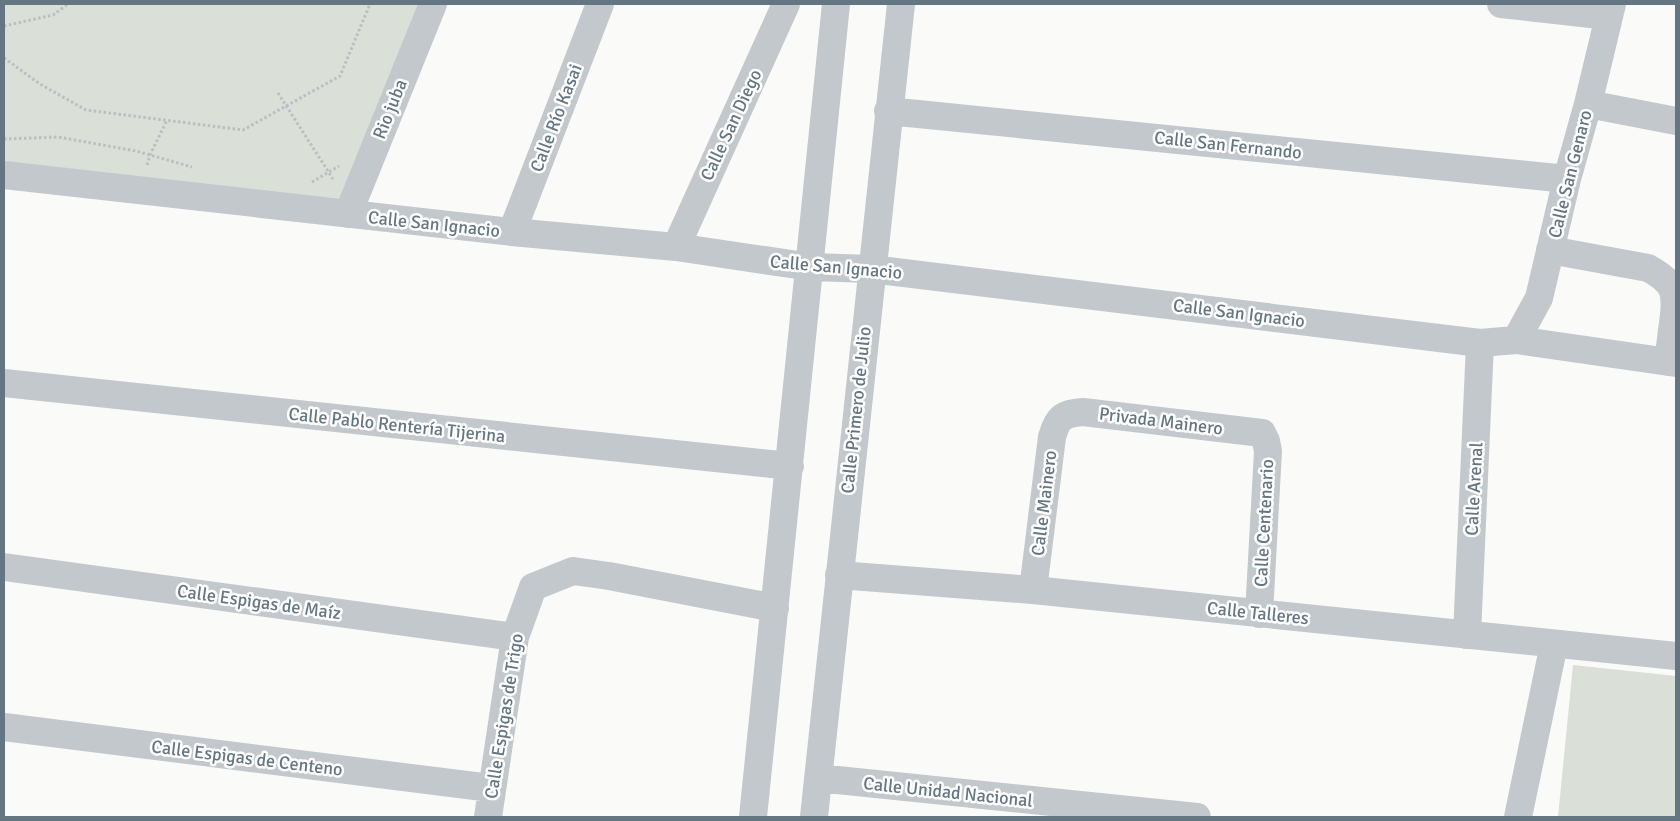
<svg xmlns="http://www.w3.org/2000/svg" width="1680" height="821" font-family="Signika,sans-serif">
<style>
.green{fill:#dadfd7}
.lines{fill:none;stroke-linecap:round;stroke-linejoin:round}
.path{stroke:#bbbfc2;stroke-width:3;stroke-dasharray:2.5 2.5;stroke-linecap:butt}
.minor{stroke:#c3c8cc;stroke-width:28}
.labels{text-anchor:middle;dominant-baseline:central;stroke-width:5;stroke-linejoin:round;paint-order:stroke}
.street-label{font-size:18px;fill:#657683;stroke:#fff}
</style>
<rect width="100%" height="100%" fill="#fafaf8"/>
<path class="green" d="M4,4h420l-81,195 -339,-35z
M1573,665l103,11v141h-118z"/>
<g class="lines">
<path class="path" d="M4,26l49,-11 15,-11
M4,58l36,26 46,26 157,20 97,-54 30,-72
M278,93l55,86
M4,139l54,-2 78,14 56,16
M147,165l3,-10 17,-35
M312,182l27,-16"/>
<path class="minor" d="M1501,4l108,12
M1588,104l88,17
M888,111l679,68
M4,175l508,57 164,15 135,20 60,2 609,74 36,-3 160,23
M348,214l85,-210
M512,232l88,-228
M676,247l110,-243
M1550,250l98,18c28,15 29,25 25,55 -2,13 -3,26 -5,39
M1516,340l23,-42 28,-119 21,-75 24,-100
M4,383l786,83
M4,567l511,70
M839,575l194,15 643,66
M1033,590l19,-153c6,-20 10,-23 31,-25l179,21 4,8 2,10 -9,163
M1467,635l13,-292
M4,727l487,61
M818,778l379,39
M488,817l27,-180 18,-50 40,-16 36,5 166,32
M753,817l83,-813
M814,817l87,-813
M1518,817l36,-173"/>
</g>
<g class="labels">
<g class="street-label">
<text transform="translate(390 109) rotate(-68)">Rio juba</text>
<text transform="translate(556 118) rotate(-69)">Calle Río Kasai</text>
<text transform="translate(731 125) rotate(-65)">Calle San Diego</text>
<text transform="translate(1228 145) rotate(6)">Calle San Fernando</text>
<text transform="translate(1570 174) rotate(-76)">Calle San Genaro</text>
<text transform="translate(434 224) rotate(6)">Calle San Ignacio</text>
<text transform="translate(836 267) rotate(5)">Calle San Ignacio</text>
<text transform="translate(1239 313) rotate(7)">Calle San Ignacio</text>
<text transform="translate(856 410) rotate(-84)">Calle Primero de Julio</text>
<text transform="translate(1161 421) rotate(7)">Privada Mainero</text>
<text transform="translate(397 425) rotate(6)">Calle Pablo Rentería Tijerina</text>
<text transform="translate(1474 489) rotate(-87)">Calle Arenal</text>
<text transform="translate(1044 503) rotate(-83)">Calle Mainero</text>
<text transform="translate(1264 523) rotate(-87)">Calle Centenario</text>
<text transform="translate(259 602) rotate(8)">Calle Espigas de Maíz</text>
<text transform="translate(1258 613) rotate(6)">Calle Talleres</text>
<text transform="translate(504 716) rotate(-81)">Calle Espigas de Trigo</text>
<text transform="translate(247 758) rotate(7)">Calle Espigas de Centeno</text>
<text transform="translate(948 792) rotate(6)">Calle Unidad Nacional</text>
</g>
</g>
<rect width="1680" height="821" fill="none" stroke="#657683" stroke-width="10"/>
</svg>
